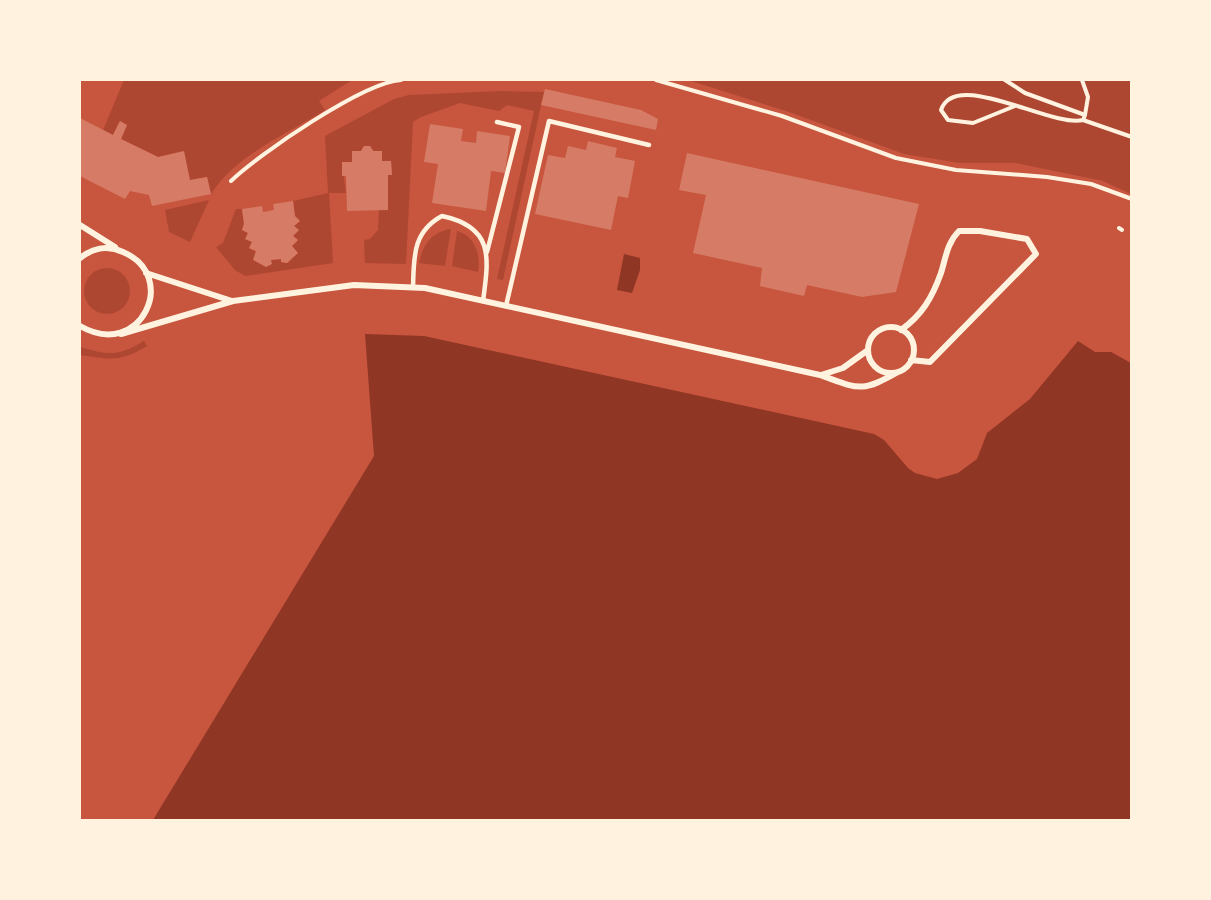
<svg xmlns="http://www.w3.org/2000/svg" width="1211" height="900" font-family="'Exo 2',sans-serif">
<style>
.green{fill:#ae4732}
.water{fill:#8f3625}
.building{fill:#d67c66}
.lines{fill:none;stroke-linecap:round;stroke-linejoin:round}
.path{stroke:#fff3e0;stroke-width:4}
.service{stroke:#fff3e0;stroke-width:4.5}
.minor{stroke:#fff3e0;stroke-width:6}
</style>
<rect width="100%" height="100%" fill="#c8553d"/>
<path class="green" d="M124,80h228l-33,21 6,9c-38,24 -89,45 -114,84l-4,-17 -17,3 -32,-23 -37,-18 6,-14 -8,-3 -6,13 -10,-5z
M688,80h443v114l-28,-13 -87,-18h-56l-56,-9 -115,-42z
M502,91l42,1 -41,188 -6,-1 37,-168 -27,-6 -8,6 -39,-8 -39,14 -8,5 -7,142 -41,-1 -1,-23 6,-1 8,-9 1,-20h9v-35h4l-1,-14h-9l-12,-15h-6l-3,5 -9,1v10h-10l4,31h-17l4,70 -88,13 -10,-6 -19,-23 7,-4 13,-34h6l2,15 -2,6 6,3 -2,6 6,3 -3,6 22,12 10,-1 1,3 6,1 9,-10 -5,-7 6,-6 -5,-4 5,-5 -4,-5 6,-5 -5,-5 -2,-15 35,-8 -3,-57 69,-37 15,-4z
M209,200l-19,42 -21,-10 -4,-22z
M451,229l-6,37 -26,-3c4,-18 12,-31 32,-34z
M457,231c18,5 24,23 21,41l-26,-6z
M84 291a23 23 0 1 1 46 0a23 23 0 1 1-46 0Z
M144,341l3,5c-28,17 -37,13 -67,9v-8c28,8 37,10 64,-6z"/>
<path class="water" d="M624,254l16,4v12l-8,23 -15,-3z
M365,334l59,2 450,98 10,6 24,28 7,5 22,6 21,-6 19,-14 10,-26 43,-34 48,-58 17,11h16l20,11v457h-978l221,-364z"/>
<path class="building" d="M545,89l96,21 17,9 -2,11 -115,-25z
M80,118l33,17 7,-14 7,4 -6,14 37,18 26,-6 6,29 17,-3 4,17 -59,12 -3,-11 -19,-4 -5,8 -45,-23z
M430,124l33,5 -2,12 15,2 1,-12 33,5 -5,37 -14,-2 -5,40 -54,-8 6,-39 -14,-2z
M588,141l29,7 -2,9 20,4 -7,37 -10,-2 -7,34 -76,-16 13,-59 17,3 3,-12 18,4z
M364,146h6l3,5h9v10h9l1,14h-4v35l-41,1 -1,-35h-4v-14h10v-11h9z
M687,153l232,51 -23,88 -34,5 -55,-12 -3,11 -44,-10 2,-18 -69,-15 13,-58 -27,-5z
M293,201l2,15 5,5 -6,5 5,4 -6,6 5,4 -6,6 6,7 -11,10 -6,-1v-3l-10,1 1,4 -6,3 -13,-7 3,-9 -7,-3 3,-6 -7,-3 3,-6 -6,-3 2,-6 -2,-15 20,-3 1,6 11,-2 -1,-6z"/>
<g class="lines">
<path class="path" d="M656,80l126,36 114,42 60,12 91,7 44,7 41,15
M1005,80l20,13 60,22 -2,5 49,17
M1082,80l6,17 -3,18
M1015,106l-42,17 -25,-3 -7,-10c14,-42 110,18 142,10
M231,181c28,-27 133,-99 170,-101
M1119,228l3,2"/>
<path class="service" d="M487,252l32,-125 -22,-5
M413,288c1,-30 -1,-56 29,-72 52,11 47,41 41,85
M506,306l43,-185 100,24"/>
<path class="minor" d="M80,225l35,22
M80,258c13,-10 28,-13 43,-6 57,24 18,109 -43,74
M146,273l86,28
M868 350a23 23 0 1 1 46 0a23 23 0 1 1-46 0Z
M901,330c21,-15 31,-32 40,-57 5,-16 6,-30 18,-42h21l47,8 9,15 -106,108 -19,-2
M121,334l112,-33 121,-16 71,3 395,87c39,14 41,18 78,-3
M821,375l22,-7 25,-18"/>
</g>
<rect width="1211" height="900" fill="none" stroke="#fff3e0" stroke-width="162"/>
</svg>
